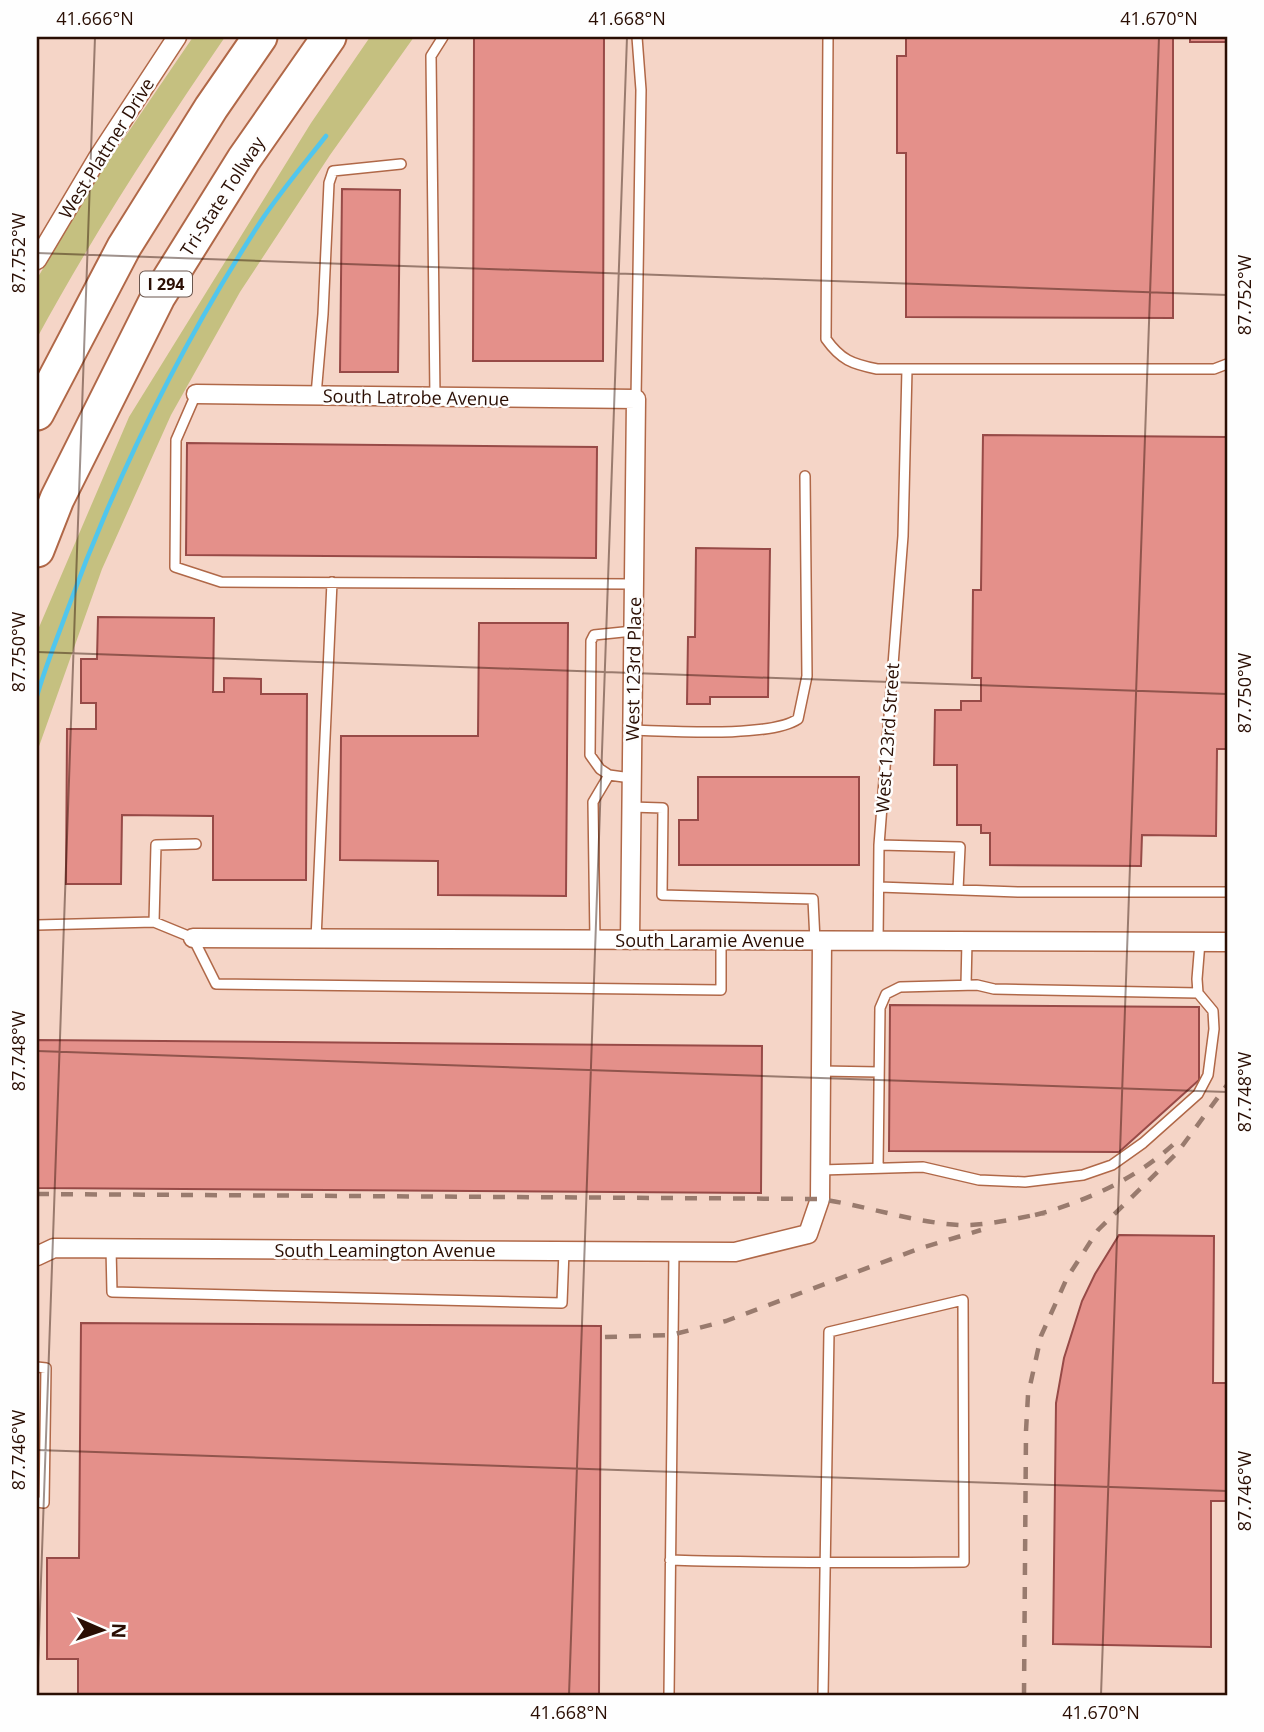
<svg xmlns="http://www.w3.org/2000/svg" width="1264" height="1732" font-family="'Open Sans',sans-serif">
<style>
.green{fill:#c5c080}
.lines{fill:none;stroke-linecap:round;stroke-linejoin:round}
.stream{stroke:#51c6ed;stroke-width:4.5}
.building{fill:#e4908a;stroke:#974a47;stroke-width:2}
.lane-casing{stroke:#b06848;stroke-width:12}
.street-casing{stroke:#b06848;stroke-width:21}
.highway-casing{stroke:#b06848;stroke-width:37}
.lane{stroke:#fff;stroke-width:9}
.street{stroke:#fff;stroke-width:18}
.highway{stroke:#fff;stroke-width:33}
.rail{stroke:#997b6e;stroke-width:4.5;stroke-dasharray:12 12;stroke-linecap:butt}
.ticks{fill:none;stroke:#2a0e03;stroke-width:2;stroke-opacity:0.45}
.labels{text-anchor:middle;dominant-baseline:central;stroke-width:5;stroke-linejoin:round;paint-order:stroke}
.shield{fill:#fefefe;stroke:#6a564e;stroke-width:2}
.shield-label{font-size:16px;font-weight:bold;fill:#2a0e03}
.street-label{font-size:18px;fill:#2a0e03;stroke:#fefefe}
.neatline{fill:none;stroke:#2a0e03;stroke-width:2.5}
.ticks-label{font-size:18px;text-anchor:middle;fill:#2a0e03}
</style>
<rect width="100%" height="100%" fill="#f5d5c7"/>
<path class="green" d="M193,37h32c-67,98 -131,196 -188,301l1,-61 61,-102z
M370,37h44l-84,118 -90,137 -69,123 -69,154 -65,183v-120l92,-215 182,-294z"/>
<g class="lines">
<path class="stream" d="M37,696c8,-29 20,-57 30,-85 50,-137 115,-268 194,-390 20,-30 43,-57 65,-85"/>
</g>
<path class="building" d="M474,37h130l-1,324h-130z
M906,37h267v281l-267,-1v-164h-9v-97h9z
M1190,37h37v21v-16h-37z
M342,189l58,1 -2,182h-58z
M983,435l244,2v312h-10l-1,87 -74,-1 -1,31 -151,-1v-32h-9v-8h-24v-60h-23l1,-55h26v-9h20v-23h-9l1,-88h8z
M187,443l410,4 -1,111 -410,-3z
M696,548l74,1 -2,148h-58v7h-23l1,-67h7z
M98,617l116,1 -1,74h11v-14l37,1v15h46l-1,186h-93v-64l-91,-1 -1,69h-55l1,-155h29v-26h-15v-44h16z
M479,623h89l-2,273 -128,-1v-34l-98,-1 1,-124h137z
M698,777h161v88h-180v-45h19z
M890,1005l309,2v73l-80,72 -230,-1z
M37,1040l725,6 -1,147 -724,-5z
M1119,1235l95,1 -1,147h14v118h-16v146l-158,-3 3,-241 8,-45 18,-57 13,-27z
M81,1323l520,3 -2,369h-521v-36h-31v-101h32z"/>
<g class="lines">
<defs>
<path id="lane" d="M828,37l-2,302c15,21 26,25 51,30h337l13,-5
M196,394l-20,46 -1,127 46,15 413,2
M316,395l7,-81 6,-131 4,-12 68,-7
M435,397l-4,-341 12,-19
M636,399l5,-309 -4,-53
M632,730c38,1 138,8 166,-11l9,-43 -2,-200
M609,775l-9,-6 -10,-14 1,-114 3,-6 39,-4
M631,807l32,1 -1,87 151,4 2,42
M879,845l81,2 -2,43
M879,887l139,5h209
M154,922l2,-77 40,-1
M37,925l117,-3 39,16 23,46 505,6v-50
M316,939l16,-357
M595,940l-2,-138 16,-27 22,3
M878,941l1,-96 24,-309 4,-167
M966,985l1,-44
M821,1071l58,1
M878,1168l2,-160 6,-14 14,-7 77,-2 17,4 204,4
M821,1170l102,-3 56,13 46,2 58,-7 29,-10 31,-22 55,-49 10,-19 6,-46 -1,-18 -15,-18 -1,-14 3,-37
M111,1248l1,44 450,11 2,-52
M37,1367l9,1 -2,135 -7,-1
M670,1560c98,3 196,3 294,2l-1,-262 -134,32 -6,363
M669,1695l5,-443"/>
<path id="street" d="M37,260l60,-101 80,-122
M196,394l440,5 -6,541
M193,938l1034,4
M37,1256l17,-8 681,4 73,-18 12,-35 2,-258"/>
<path id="highway" d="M37,413l87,-166 87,-139 49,-71
M37,550l20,-51 101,-202 86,-138 85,-122"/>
</defs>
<use href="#lane" class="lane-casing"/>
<use href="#street" class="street-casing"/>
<use href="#highway" class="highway-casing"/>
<use href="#lane" class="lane"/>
<use href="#street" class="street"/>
<use href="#highway" class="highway"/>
<path class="rail" d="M37,1194l783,5c47,7 92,23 139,26 28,1 58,-7 86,-12
M1035,1215c50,-13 103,-37 141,-73
M605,1337l66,-2 55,-14 192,-72 63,-19
M1024,1695l2,-264 2,-36 13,-59 26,-58 31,-48 79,-77 50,-68"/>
</g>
<path class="ticks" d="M37,253l1190,42M37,652l1190,42M37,1051l1190,41M37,1450l1190,41M37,1695l58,-1658M569,1695l58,-1658M1101,1695l58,-1658"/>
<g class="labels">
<rect class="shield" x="140" y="271.5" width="52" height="25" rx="5"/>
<g class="shield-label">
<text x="166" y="284">I 294</text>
</g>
<g class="street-label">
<text transform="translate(106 148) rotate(-58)">West Plattner Drive</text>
<text transform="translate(222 196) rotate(-57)">Tri-State Tollway</text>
<text transform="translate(416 397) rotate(1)">South Latrobe Avenue</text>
<text transform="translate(633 669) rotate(-89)">West 123rd Place</text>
<text transform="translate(887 738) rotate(-86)">West 123rd Street</text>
<text x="710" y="940">South Laramie Avenue</text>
<text x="385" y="1250">South Leamington Avenue</text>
</g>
</g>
<rect width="1264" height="1732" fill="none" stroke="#fefefe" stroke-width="77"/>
<g transform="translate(102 1630) rotate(92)" stroke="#fefefe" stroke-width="5" paint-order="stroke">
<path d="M0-5L12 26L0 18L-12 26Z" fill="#2a0e03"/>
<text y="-10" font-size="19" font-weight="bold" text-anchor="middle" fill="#2a0e03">N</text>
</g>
<rect x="38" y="38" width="1188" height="1656" class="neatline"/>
<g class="ticks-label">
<text x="95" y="25">41.666°N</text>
<text x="627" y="25">41.668°N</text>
<text x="1159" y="25">41.670°N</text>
<text transform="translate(19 253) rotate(-90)" y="6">87.752°W</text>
<text transform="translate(1245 295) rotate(-90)" y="6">87.752°W</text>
<text transform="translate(19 652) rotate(-90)" y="6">87.750°W</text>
<text transform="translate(1245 693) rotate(-90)" y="6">87.750°W</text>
<text transform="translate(19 1051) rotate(-90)" y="6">87.748°W</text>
<text transform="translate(1245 1092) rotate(-90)" y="6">87.748°W</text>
<text transform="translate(19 1450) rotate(-90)" y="6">87.746°W</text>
<text transform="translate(1245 1491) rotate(-90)" y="6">87.746°W</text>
<text x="569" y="1719">41.668°N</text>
<text x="1101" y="1719">41.670°N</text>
</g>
</svg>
